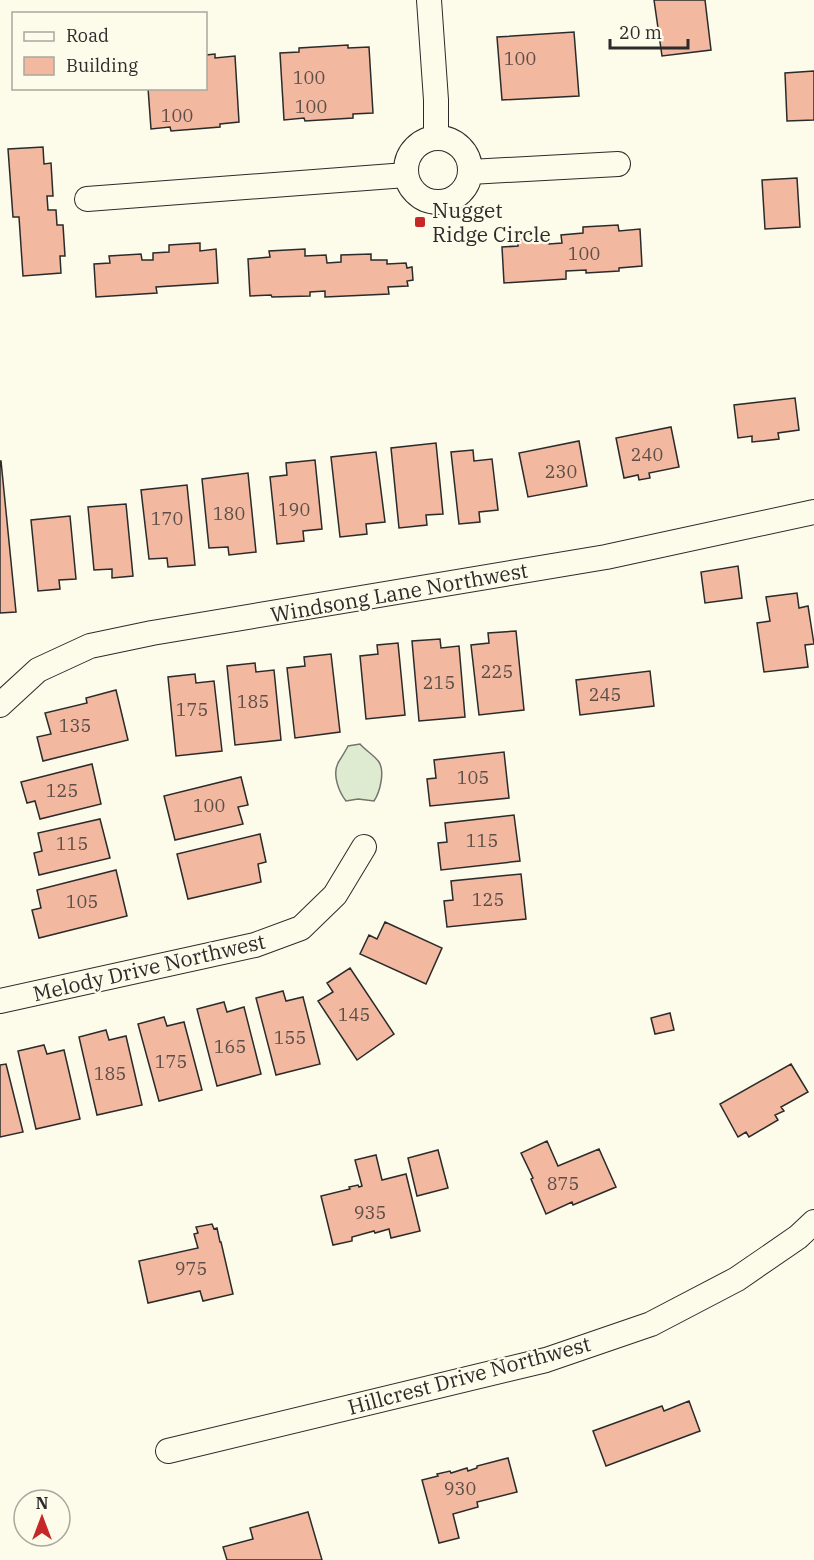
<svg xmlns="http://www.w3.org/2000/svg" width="814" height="1560" font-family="'IBM Plex Serif',serif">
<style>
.green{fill:#deebd1;stroke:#74746e;stroke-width:1.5}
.building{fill:#f2b8a0;stroke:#2b2b2b;stroke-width:1.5}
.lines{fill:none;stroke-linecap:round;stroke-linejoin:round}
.street-casing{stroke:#2b2b2b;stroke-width:26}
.street{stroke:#fdfbea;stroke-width:24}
.poi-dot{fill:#c62828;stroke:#fdfbea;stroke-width:2}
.labels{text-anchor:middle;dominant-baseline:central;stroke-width:4.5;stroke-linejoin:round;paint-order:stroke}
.number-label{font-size:18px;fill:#5d4e48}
.poi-label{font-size:21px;fill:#2b2b2b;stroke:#fdfbea;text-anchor:start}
.street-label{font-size:21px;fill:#2b2b2b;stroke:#fdfbea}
</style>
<rect width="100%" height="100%" fill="#fdfbea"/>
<path class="green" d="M360,744c5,6 14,11 19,18 6,10 1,30 -5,39l-16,-2 -12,2c-7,-9 -14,-26 -8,-38 3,-5 7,-11 10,-17z"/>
<path class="building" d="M654,0h51l6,50 -49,6z
M574,32l5,64 -77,4 -5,-63z
M348,45v3l21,-1 4,66 -20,1v4l-48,3 -1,-3 -20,2 -4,-67 19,-1v-4z
M215,54v4l20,-2 4,66 -19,2v3l-49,4 -1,-4 -19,2 -3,-41h58v-33z
M814,71v49l-27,1 -2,-48z
M43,147l1,17 7,-1 2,33h-6l1,14h8l1,15h6l2,31h-5l1,17 -38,3 -4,-59h-6l-5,-68z
M797,178l3,49 -35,2 -3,-49z
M618,225l1,6 21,-2 2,37 -23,2v3l-33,2v-3l-20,1v8l-62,4 -2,-36 16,-1v-6l31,-2v6l13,-1 -1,-8 22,-2v-6z
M200,243v8l16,-2 2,34 -62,4 1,6 -61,4 -2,-33 16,-1 -1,-7 32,-2 1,6h11v-7l16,-1v-7z
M305,249v7l21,-1 1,8 14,-1v-7l30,-1v6h16v4l19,-1 1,5 5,-1 1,13 -6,1 1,5 -20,1 1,7 -64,3v-6l-15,1v4l-38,1 -1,-2 -21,1 -2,-37 22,-2 -1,-6z
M795,398l4,32 -21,3 1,6 -27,3v-6l-14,2 -4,-33z
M671,427l8,40 -30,6 1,5 -11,2 -1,-5 -14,3 -8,-40z
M579,441l8,45 -59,11 -9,-44z
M436,443l7,71 -17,1 1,10 -28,3 -8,-80z
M473,450l1,11 18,-2 6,51 -19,2 1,10 -21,2 -8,-72z
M376,452l9,70 -19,2 1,10 -27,3 -9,-80z
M315,460l7,69 -19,2 1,10 -27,3 -7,-67 17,-2 -1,-12z
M0,461h1l15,151 -16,1z
M248,473l8,79 -27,3 -1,-8 -19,1 -7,-69z
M187,485l8,80 -27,2 -1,-9 -18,1 -8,-69z
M126,504l7,72 -21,2v-9l-18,1 -6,-63z
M70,516l6,63 -17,1 1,9 -22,2 -7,-71z
M738,566l4,32 -37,5 -4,-31z
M797,593l2,15 9,-2 6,38 -9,1 3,22 -44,5 -7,-49 13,-2 -4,-24z
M516,631l8,79 -45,5 -8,-70 18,-2 -1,-10z
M440,639l1,9 18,-2 6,71 -46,4 -7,-80z
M398,643l7,72 -39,4 -6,-63 18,-2 -1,-9z
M331,654l9,78 -45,6 -8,-70 18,-2 -1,-9z
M255,663l1,9 18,-2 7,70 -46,5 -8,-79z
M650,671l4,35 -74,9 -4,-35z
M195,674l1,9 18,-2 8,70 -46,5 -8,-79z
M116,690l12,50 -85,21 -6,-24 14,-3 -6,-21 42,-10 -1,-5z
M504,752l5,46 -79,8 -3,-27 9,-1 -2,-18z
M92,764l9,40 -61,15 -5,-18 -8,2 -6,-21z
M241,777l7,28 -10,2 5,17 -68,16 -11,-44z
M514,815l6,46 -79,9 -3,-27 9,-1 -2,-19z
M100,819l10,39 -71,17 -5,-22 8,-2 -4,-18z
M260,834l6,28 -8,2 3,18 -73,17 -11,-45z
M116,870l11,46 -88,22 -7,-28 9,-2 -4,-18z
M521,874l5,45 -79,8 -3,-26 9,-1 -2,-19z
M385,922l57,26 -16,36 -66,-30 9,-19 8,4z
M350,968l44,66 -37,26 -39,-59 15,-9 -6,-9z
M283,991l3,10 17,-4 17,67 -44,11 -20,-77z
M224,1002l3,10 17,-5 17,67 -44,12 -20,-77z
M670,1013l4,17 -19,4 -4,-16z
M164,1017l3,9 17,-4 18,68 -43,11 -21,-77z
M106,1030l3,10 17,-4 16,69 -45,10 -18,-78z
M44,1045l3,9 17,-4 16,69 -44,10 -18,-78z
M6,1064l17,68 -23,5v-72z
M791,1064l17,28 -27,15 3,4 -9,4 3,5 -29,17 -3,-5 -8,5 -18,-33z
M547,1141l11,25 41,-17 17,38 -43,18 -1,-3 -26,12 -15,-35 2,-1 -12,-25z
M438,1150l10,38 -31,8 -9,-38z
M376,1155l6,25 24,-6 14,57 -29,7 -2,-9 -14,4 -1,-2 -22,6v4l-19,4 -12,-49 29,-7 -1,-2 9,-2 1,2 3,-1 -7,-26z
M212,1224l2,5 3,-1 3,14h1l12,52 -30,7 -3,-10 -52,12 -9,-42 59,-13 -4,-14 4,-1 -2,-6z
M689,1401l11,30 -94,35 -13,-35 69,-25 2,5z
M508,1458l9,34 -40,10 1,5 -25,7 6,24 -20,5 -17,-63 16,-4 -1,-2 13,-3 1,2 16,-5 1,3 9,-3v-2z
M308,1512l14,48h-95l-4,-13 30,-8 -3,-11z"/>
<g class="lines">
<defs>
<path id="street" d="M429,0l7,100v38
M406 170a32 32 0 1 1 64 0a32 32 0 1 1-64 0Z
M470,172l148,-8
M87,199l319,-24
M0,705l38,-35 52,-24 62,-13 454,-76 208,-45
M0,1001l255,-56 46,-17 34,-33 29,-48
M168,1451l378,-91 105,-36 86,-45 61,-42 16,-15"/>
</defs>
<use href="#street" class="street-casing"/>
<use href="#street" class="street"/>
</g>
<rect class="poi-dot" x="414" y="216" width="12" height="12" rx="3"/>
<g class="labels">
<g class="number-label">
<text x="520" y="58">100</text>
<text x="309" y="77">100</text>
<text x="311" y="106">100</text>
<text x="177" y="115">100</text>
<text x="584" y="253">100</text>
<text x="647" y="454">240</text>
<text x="561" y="471">230</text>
<text x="294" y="509">190</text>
<text x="229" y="513">180</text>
<text x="167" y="518">170</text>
<text x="497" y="671">225</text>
<text x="439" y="682">215</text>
<text x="605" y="694">245</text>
<text x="253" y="701">185</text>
<text x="192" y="709">175</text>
<text x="75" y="725">135</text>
<text x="473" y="777">105</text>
<text x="62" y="790">125</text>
<text x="209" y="805">100</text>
<text x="482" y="840">115</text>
<text x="72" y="843">115</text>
<text x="488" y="899">125</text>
<text x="82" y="901">105</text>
<text x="354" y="1014">145</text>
<text x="290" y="1037">155</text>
<text x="230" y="1046">165</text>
<text x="171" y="1061">175</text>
<text x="110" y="1073">185</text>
<text x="563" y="1183">875</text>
<text x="370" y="1212">935</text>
<text x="191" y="1268">975</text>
<text x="460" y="1488">930</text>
</g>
<g class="poi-label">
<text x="432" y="210">Nugget<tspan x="432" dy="24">Ridge Circle</tspan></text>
</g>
<g class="street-label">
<text transform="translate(399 592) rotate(-10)">Windsong Lane Northwest</text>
<text transform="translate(149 967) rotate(-13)">Melody Drive Northwest</text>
<text transform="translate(469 1375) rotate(-15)">Hillcrest Drive Northwest</text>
</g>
</g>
<rect x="12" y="12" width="195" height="78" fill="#fdfbea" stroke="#a9a89e" stroke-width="1.5"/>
<rect x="24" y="32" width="30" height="9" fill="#fdfbea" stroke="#a9a89e" stroke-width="1.5"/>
<text x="66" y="42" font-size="18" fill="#2b2b2b">Road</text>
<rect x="24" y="57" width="30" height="18" fill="#f2b8a0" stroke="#a9a89e" stroke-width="1.5"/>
<text x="66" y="72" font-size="18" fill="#2b2b2b">Building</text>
<g transform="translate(42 1518)"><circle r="28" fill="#fdfbea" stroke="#a9a89e" stroke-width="1.5"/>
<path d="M0-4.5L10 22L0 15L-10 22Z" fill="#c62828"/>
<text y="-9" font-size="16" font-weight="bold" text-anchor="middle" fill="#2b2b2b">N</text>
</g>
<path d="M610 39v9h78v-9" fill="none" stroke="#2b2b2b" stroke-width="3"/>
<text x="619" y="39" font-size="18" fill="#2b2b2b" stroke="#fdfbea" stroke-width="4.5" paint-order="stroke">20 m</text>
</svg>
